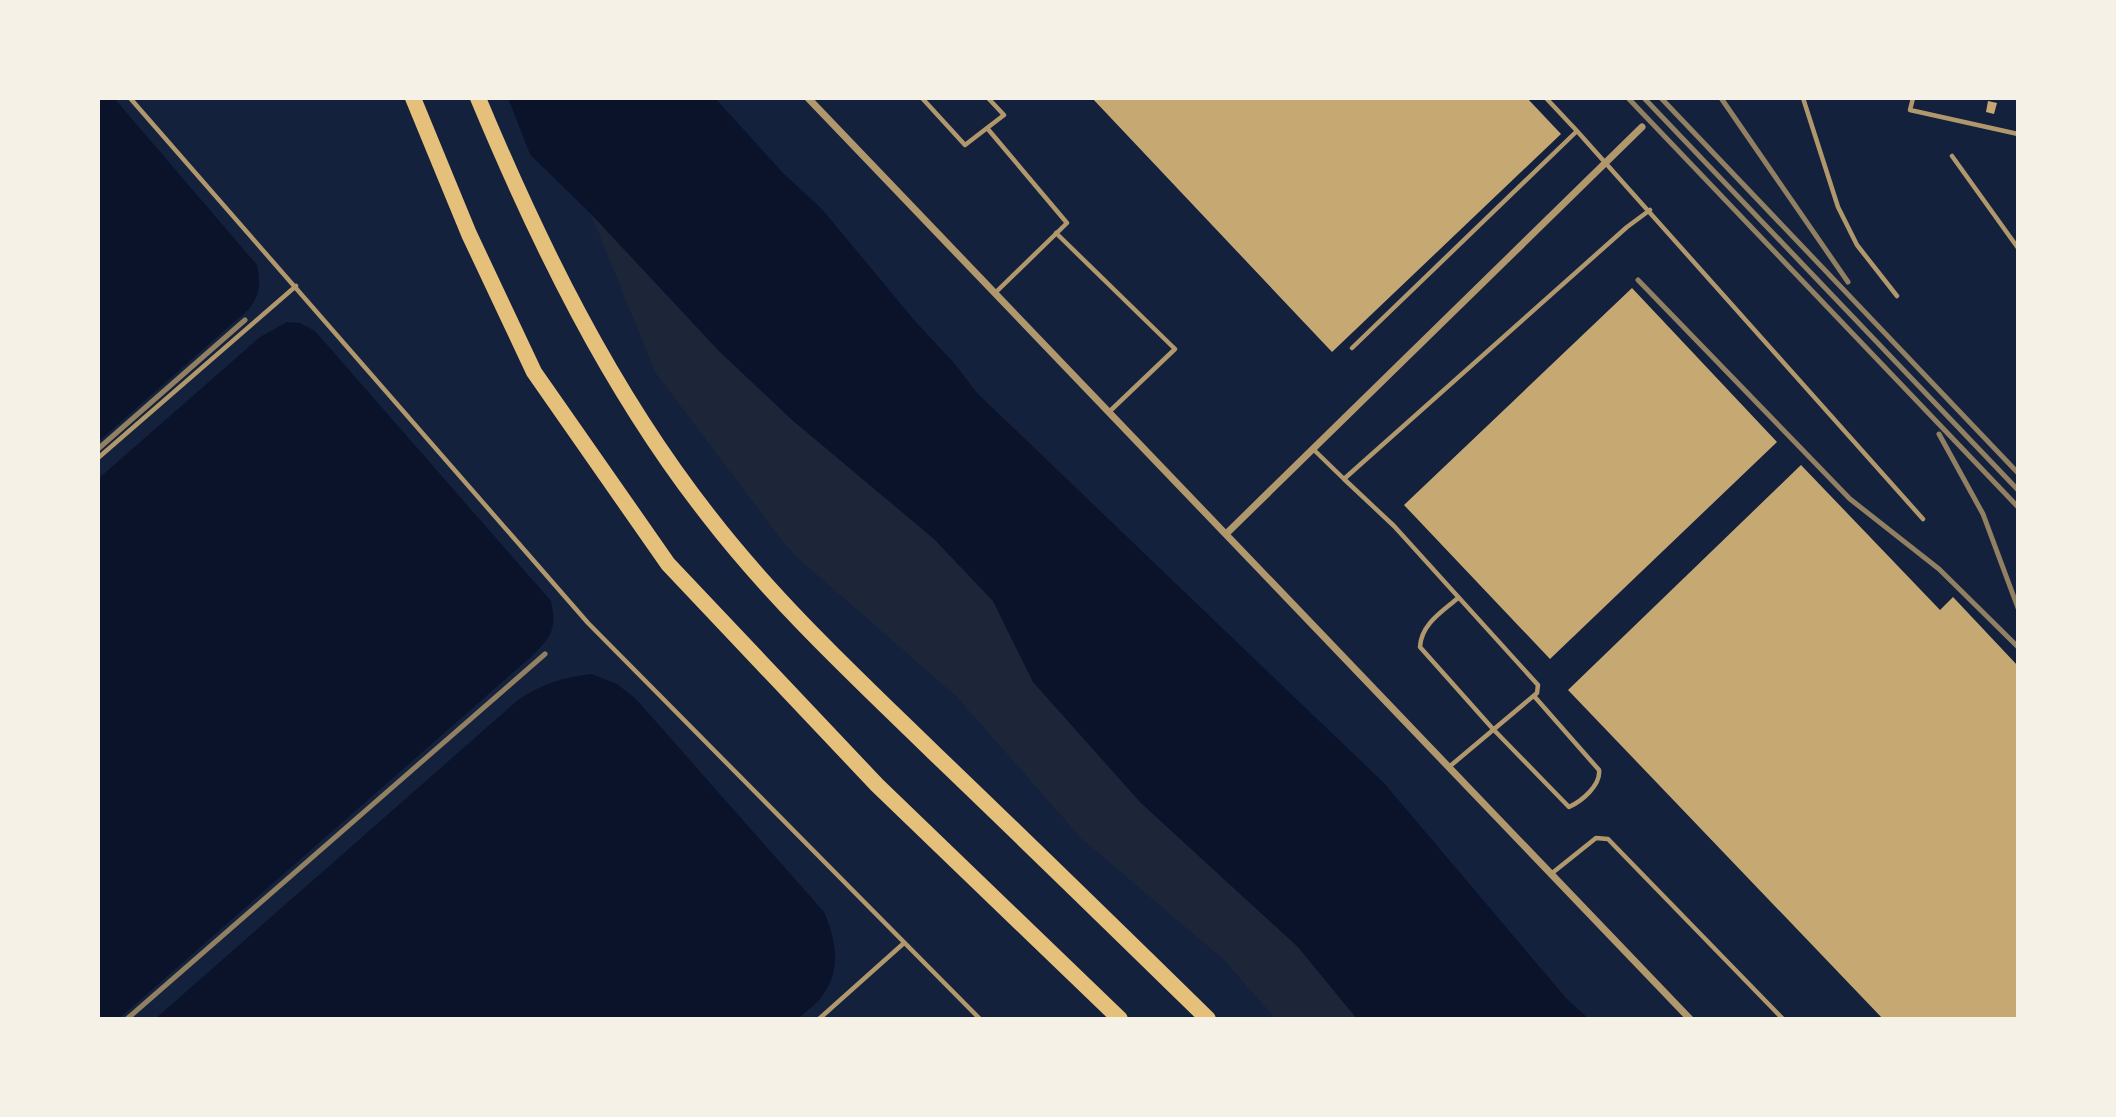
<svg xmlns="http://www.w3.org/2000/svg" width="2116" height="1117" font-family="'Space Grotesk',sans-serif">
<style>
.green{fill:#1d2539}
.water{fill:#0b132b}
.pier{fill:#14213d}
.building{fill:#c6a872}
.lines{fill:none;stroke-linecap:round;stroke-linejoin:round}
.service{stroke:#b1986c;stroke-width:4.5}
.minor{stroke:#b1986c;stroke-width:7}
.motorway{stroke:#e5c07b;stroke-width:16}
.rail{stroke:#918062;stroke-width:5}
</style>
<rect width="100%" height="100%" fill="#14213d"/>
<path class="green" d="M591,214l128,137 72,68 143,120 59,62 40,81 108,121 157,144 59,72h-81l-52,-59 -143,-122 -124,-141 -158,-138 -16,-17 -128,-170z"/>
<path class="water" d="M98,98h16l143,167c4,17 3,30 -8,44l-151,133z
M472,98h243l68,75 39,36 93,112 40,43 22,29 407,390 182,215 23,21h-232l-59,-72 -157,-144 -108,-121 -40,-81 -59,-62 -143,-120 -72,-68 -128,-137z
M287,322l13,1 15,8 236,270c6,28 1,35 -19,55l-410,360 -5,3h-19v-540l162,-142z
M592,674l25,10 19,15 188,213c12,27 18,59 -2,84 -6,9 -17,16 -24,23h-643l363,-319c24,-16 45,-23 74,-26z"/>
<path class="pier" d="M469,98h39l25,64 -63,-62z"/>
<path class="building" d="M1092,98h435l34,36 -229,218z
M1988,101l9,2 -3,11 -8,-2z
M1632,288l145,154 -227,217 -146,-154z
M1801,465l139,145 13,-13 65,69v353h-135l-315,-329z"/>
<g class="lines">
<path class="service" d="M130,98l458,525 392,396
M922,98l43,47 39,-30 -16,-17
M1803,98l35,109 19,38 40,51
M1913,98l-3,12 108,24
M987,128l80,95 -72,70
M1577,131l346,388
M1952,156l66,92
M1056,233l119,116 -66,63
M1352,348l225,-217 -31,-33
M1313,449l31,30
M98,458l198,-172
M1458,598c-15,13 -37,26 -38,49l73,82 76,78c13,-6 32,-22 30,-37l-65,-74
M1449,767l88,-74 1,-8 -144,-159 -50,-47 283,-252 23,-17
M1551,874l45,-36 12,1 175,180
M819,1019l85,-76"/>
<path class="minor" d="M808,98l882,921
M1226,534l416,-407"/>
<path class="motorway" d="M413,98l56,136 65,138 134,192 209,221 243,234
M478,98c61,146 132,292 230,417 67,87 148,162 226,238 92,88 183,177 274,266"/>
<path class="rail" d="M1628,98l390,409
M1644,98l374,392
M1661,98l357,375
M1721,98l127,184
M1638,280l212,219 89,70 79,78
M1939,434l44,80 35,94
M98,449l147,-129
M127,1019l418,-365"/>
</g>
<rect width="2116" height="1117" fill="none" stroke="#f6f1e7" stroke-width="200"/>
</svg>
